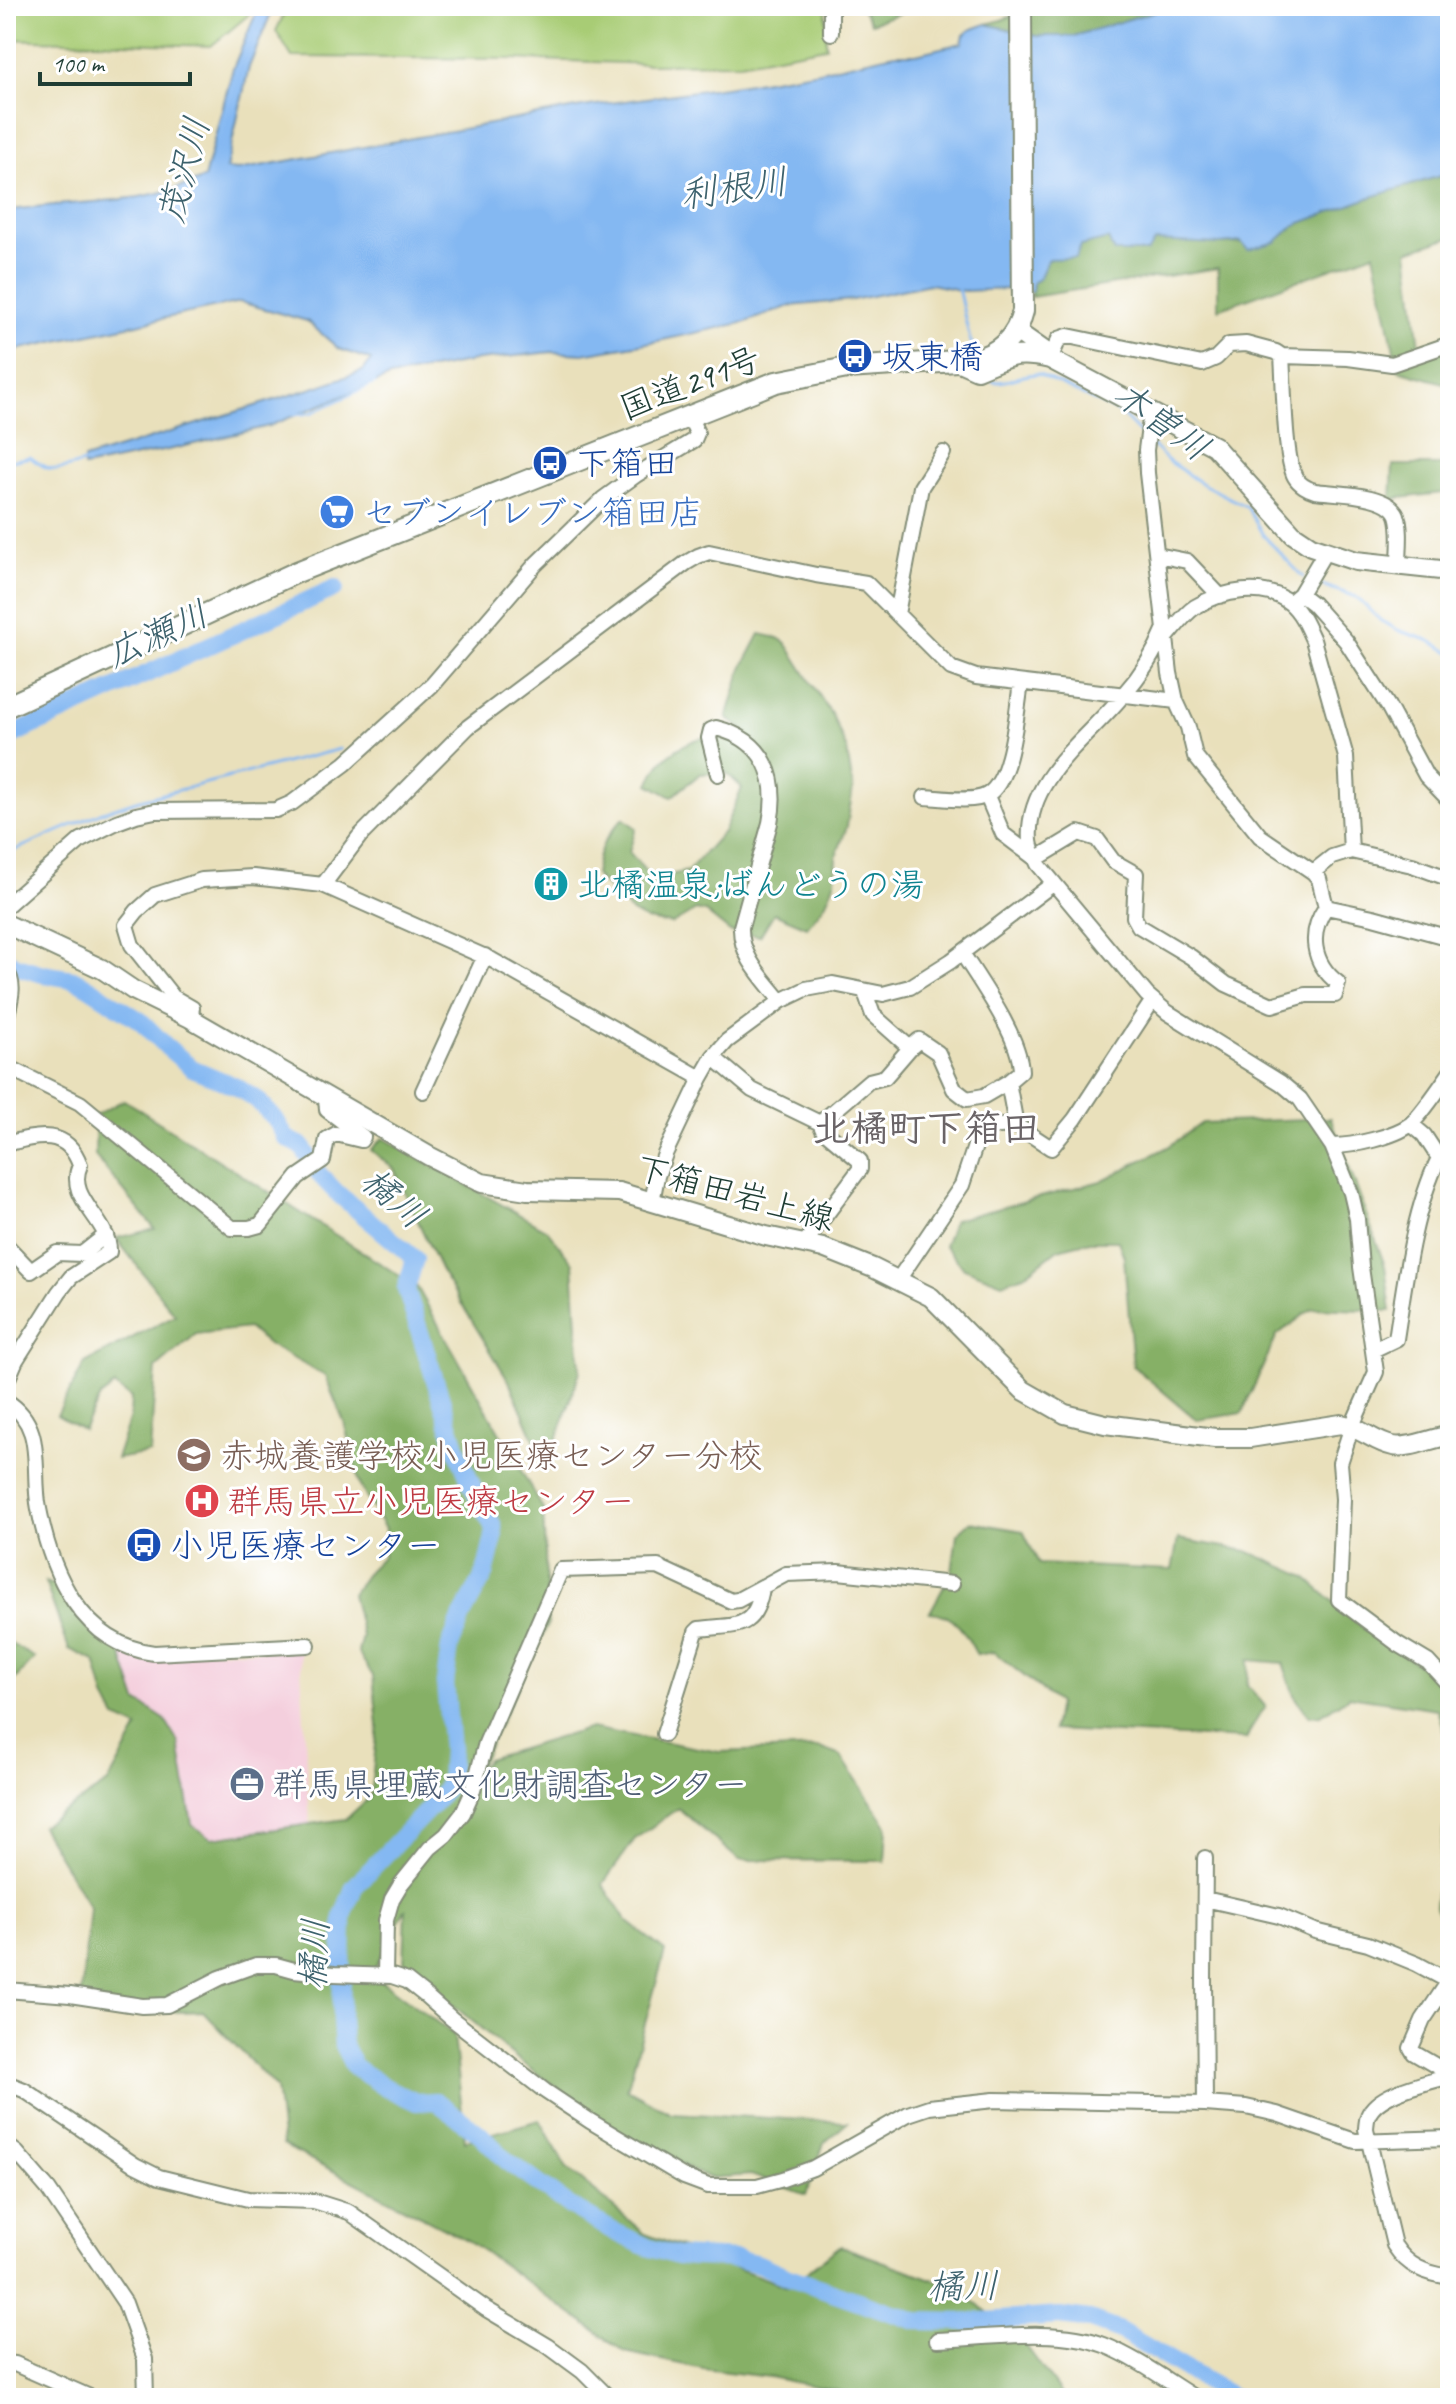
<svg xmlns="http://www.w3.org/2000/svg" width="1456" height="2404" font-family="Caveat,'Klee One',sans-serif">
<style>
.built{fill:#f4cfdd}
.green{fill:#a8cc75;stroke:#648454;stroke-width:2}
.forest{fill:#86b066;stroke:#52764d;stroke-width:2}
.water{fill:#84b8f2;stroke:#527a93;stroke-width:2}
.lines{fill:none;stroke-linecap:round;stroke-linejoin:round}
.stream{stroke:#84b8f2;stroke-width:3}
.river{stroke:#84b8f2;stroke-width:18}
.minor-casing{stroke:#848e78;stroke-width:18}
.major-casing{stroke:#848e78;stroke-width:22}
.highway-casing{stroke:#848e78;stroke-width:24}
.minor{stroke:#fff;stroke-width:14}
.major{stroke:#fff;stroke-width:18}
.highway{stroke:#fff;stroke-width:20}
.labels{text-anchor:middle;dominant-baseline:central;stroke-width:6;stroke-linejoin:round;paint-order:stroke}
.transit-label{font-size:34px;fill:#164399;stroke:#fff;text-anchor:start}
.street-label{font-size:34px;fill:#1f3d34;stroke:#fff}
.shop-label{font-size:34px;fill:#366cbe;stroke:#fff;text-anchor:start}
.culture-label{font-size:34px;fill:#0d838f;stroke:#fff;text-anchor:start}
.education-label{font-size:34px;fill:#785e54;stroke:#fff;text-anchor:start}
.health-label{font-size:34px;fill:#be3a42;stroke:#fff;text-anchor:start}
.service-label{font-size:34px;fill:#4e5e75;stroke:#fff;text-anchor:start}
.water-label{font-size:36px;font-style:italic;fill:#3d626d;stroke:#fff}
.quarter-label{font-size:38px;font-weight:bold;fill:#6a6467;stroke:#fff}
</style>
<rect width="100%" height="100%" fill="#fff"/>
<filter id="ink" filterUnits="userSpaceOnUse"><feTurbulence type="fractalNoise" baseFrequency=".0125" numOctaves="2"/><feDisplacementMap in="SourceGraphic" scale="16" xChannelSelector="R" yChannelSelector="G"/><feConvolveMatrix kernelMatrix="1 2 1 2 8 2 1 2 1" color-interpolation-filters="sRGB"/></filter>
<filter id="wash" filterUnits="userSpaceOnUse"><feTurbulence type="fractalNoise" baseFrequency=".006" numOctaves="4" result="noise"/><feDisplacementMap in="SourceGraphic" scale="32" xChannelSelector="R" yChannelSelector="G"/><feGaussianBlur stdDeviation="1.8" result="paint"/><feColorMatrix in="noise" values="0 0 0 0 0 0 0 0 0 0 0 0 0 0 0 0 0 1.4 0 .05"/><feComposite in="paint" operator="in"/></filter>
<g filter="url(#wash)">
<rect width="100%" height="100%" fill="#e9e0bb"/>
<path class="built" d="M120,1650l180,1 10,173 -98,14 -20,-13 -13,-82 -15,-23 -27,-19z"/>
<path class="green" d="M6,6h248l-3,7 -40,33 -205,-7z
M288,6h533l5,5v36l-86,16 -90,1 -140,-5 -218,-2 -16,-26z"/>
<path class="forest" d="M860,6h61l-50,17z
M1037,6h135l-98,30h-38l-50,-12 16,-4z
M1450,173v64l-42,14 12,95 4,10 26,-6v35l-52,-15 -24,-117 -156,56v-41l-187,29 2,-15 6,-3 9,-21h27l5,-12 28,-8 112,6 56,-2 19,-17 76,-28z
M1393,465h57v27l-59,7z
M760,634l18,4 8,5 47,74 14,33 6,38 -6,38 -11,31 -1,24 -9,22 -19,24 -33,-14 -14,23 -30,-4 -25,-20 -9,-2 -24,14 -26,-4 -16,-9 -35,-36c3,-27 10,-37 28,-57l13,10 -7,24 23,27 36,-8 35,-39 19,-44 -16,-16 -26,2 -28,23 -23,-13c4,-7 7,-16 13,-22 12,-14 38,-28 57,-25 8,1 16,5 24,8l4,-12 -20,-15 15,-50z
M124,1100l293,187 126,222 5,115 -76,157 15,-22 104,-31 128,24 101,-4 21,8 46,70 -2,35 -146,-1 -61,-52 -43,31 -32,45 24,37 38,30 -38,138 44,24 177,9 -24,21 -18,52 -55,-20 -41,3 -72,-33 -113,-80 -121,-101 2,-56 -34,66 82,61 11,106 75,-21 26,47 79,67 143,53 52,-41 109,39 67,47 48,66h-190l-105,-21 -66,-8 -78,-17 -156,-111 -186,-96 -7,-57 -73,-77c-45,3 -79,-2 -122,-14l9,-89 -49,-82 67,-43 30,-55 -22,-10 -11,-21 -10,-36 -26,-12 -24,-67 15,5 12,24 15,17 33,22 17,51 27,18 15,24 13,82 20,13 134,-19 24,-22 8,-71 -5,-50 -15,-24 4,-16 -10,-42 16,-23 15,-15 2,-27 -25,-43 -16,-64 -19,-46 -56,-31 -21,-17 -52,6 -40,34 -6,85 -34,6 14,-42 1,-19 -16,-12 -15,11 -17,33 -26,-15 28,-52 90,-48 -59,-77 39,-9 -60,-73 1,-41z
M1331,1118l54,148 6,45 -78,-3 -36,27 -35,78 -45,7 -64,-54 -9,-109 -6,-16h-28l-32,8 -32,25 -24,9 -38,-15 -20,-23 10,-25 147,-39 67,-34 34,-24z
M383,1138l164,92 26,33 7,108 -33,98 -38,-88 -69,-112 -46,-100 -23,-19z
M970,1522l53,9 16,33 133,6 6,-31 69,12 57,25 64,56 67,43 15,20v56l-13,-42 -88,-13 -28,19 -12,1 -15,-21 -11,-32 -34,-3 -2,25 19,22 -8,10 -12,22 -193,-9 5,-27 -64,-51 -17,3c-11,-21 -22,-42 -47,-43l22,-40 5,-38z
M6,1641l29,17 -29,31z
M1450,1824v111l-15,-28 9,-80z"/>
<path class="water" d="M259,6h15l-25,61 -23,102 12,1 344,-63 150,-21 87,-15 75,-17h22l46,-11 2,-8 6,-5 16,-6 50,12h38l98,-30h278v167l-79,24 -76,28 -19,17 -28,8 -7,-8 -21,2 -65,-3 -8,11h-33l-6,-13 -28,7 -4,12 -28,1 -9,20 -6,3 -1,9 -23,3 -1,-5 -44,2 -34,-7 -78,16 -62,6 -44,16 -88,19 -75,13 -31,-2 -74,8 -88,17 -121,49 -92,22 -93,19v-8l229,-71 50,-17 8,-11 -32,-11 -32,-28 -67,-19 -234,50v-141c66,-12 136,-4 198,-33l29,-110z"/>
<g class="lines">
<path class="stream" d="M958,288l12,52 5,10
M987,375l7,7c15,1 28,-8 44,-8l82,39 24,24
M293,415l18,-2 64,-30
M1152,445l15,15 32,22 48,25 16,28 40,42
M6,462l24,-5c23,19 31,12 57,5
M1313,582l43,15 25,24 19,10 28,9 22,12
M6,854l94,-41 36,-12 204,-52"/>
<path class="river" d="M6,738l329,-150
M6,960l10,6 27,8 30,5 12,6 56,36 26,26 25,21 45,19 20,13 19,20 10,18 16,8 16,27 19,20 78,66 -9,30 52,163 16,38 19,36 1,11 -9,37 -22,40 -13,32 -5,37 6,66 -2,34 -14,19 -81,85 -11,29 -2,103 2,26 11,22 33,21 29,14 20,-1 44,33 27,27 64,46 44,25 32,15 30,9 62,3 20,5 27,12 130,45 54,1 90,-6 30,4 30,11 115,67"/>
</g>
</g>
<g filter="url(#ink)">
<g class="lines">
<defs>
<path id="minor" d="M831,33v-27
M1282,356c2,26 2,101 13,121 4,7 13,12 20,14 21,3 73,2 82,24 5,15 2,35 2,50
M1050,359l9,-20 9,-3 134,28 14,-6 13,-13 17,-1 30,8 6,4 66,2 44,6 58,-20
M1157,555l30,6 33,35
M1300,594l13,10 33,37 42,65 38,70 24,25
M1293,600l7,-6 25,-42
M897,614l24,-127 22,-34
M1165,628c-10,25 -24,47 -42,67 -35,43 -98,84 -93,146 1,8 5,16 8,23l109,131 20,17 114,71 19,16 32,47 19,47 6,26 4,48 15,105 -24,54 -12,37 3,36 -4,101 59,44 30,18 22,24
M1165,639c9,-10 19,-25 30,-32 26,-16 69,-25 95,-4 11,9 17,24 23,37l33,117 5,94 61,14 38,14
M718,774l-9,-36 2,-8 5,-2c49,12 63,49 54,95l-29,104c-1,30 23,52 40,74
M987,796l16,38 33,25 43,-26 18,6 16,22 23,13 -2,43 5,9 52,31 35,27 46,21 34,-10h29l3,-12c-26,-20 -30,-50 -12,-76l-7,-28 -6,-7 -53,-36 -65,-80 -7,-29 -12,-26 -6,-28 -23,-200 -1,-23 5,-38
M925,797c17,1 49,6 62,-2 26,-15 29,-84 34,-111
M1313,872l19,-15 19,-6
M323,885l36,-48 109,-110 218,-164 12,-7 11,-4 107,23 50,8 85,85 25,9 200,24
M6,906l75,-66 36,-18 19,-7 19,-4 121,-1 16,-7 53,-39 87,-79 104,-121 67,-65 33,-24 58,-35 3,-7 -7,-15
M1326,907l47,10 77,21
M962,953c19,30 58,84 59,118l-13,11 8,43
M6,971c11,14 3,33 0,49
M190,1018l2,-10 -19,-11 -41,-52 -6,-20 11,-14 18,-16 47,-15 51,-3 70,8 169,75 209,118
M910,1048l9,-8 19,13 16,36 13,10 17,-3 24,-14
M713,1057l39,33 68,33 49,-42 16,-4 25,-29 -37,-33 -8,-23
M6,1066l74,37 152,125h17l11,-3 38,-48 25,-17 4,-21 9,-5 25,6 2,-3 -36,-27 -1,-13
M423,1091l62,-135
M6,1144c30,-8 61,-17 74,21 -15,34 30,54 29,87l-38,25 -12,15 -43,68 -10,23
M1332,1146c21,0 62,-9 79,-22 11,-10 30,-38 39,-51
M652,1202l5,-26 8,-22 36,-76 12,-21 14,-16 54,-40 25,-12 27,-5 50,10 27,-7 41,-26 103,-78
M804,1244l56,-75v-8l-37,-31 -3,-7
M6,1245l25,26 26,-18 25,1 24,-19
M900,1277l62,-92 15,-45 6,-13 33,-2 35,23 24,-29 78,-119
M1373,1350l23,-11c9,-58 17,-128 43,-181l-15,-23 -13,-11
M6,1401c41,25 25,69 33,108 12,64 43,135 115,144l154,-8
M664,1734l32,-102 3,-3c35,-5 56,3 63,-41
M1205,1858l-1,121 1,125
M1205,1899l74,17 36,15 53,13 49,20 28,15 2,5 -24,36 -12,28 3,5 36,21
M385,1975l1,-55 6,-21 9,-15 29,-36 16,-13 17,-22 9,-20 14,-50 75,-173 97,-3 73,34 7,-1 48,-26 52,-2 114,12
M6,1990l64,5 72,11 25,-1 53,-27 36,-13h20l18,5 40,4 58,2 15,5 19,15 26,23 93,72 45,30 94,56 24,9h49l26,-7 30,-11 95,-54 21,-7 65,-7 211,4 41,3 31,7 78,27 95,-3
M1450,2076c-22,7 -73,16 -82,40 -1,1 -2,12 -2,13l28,116c14,22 31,28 56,32
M6,2083l18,7 111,75 24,12 89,22 66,2 35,11 137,97 62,37 34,25 27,27
M6,2145l11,8 31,36 77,114 20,56 1,39
M937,2340c48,-2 122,-13 167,5 32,13 62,35 91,53
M6,2363l9,1 77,34"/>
<path id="major" d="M1016,331l30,21 4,7 164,87 79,88 18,12 45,15 94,10
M959,362l18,8c32,-13 38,-19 73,-11
M6,924l96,45 31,21 57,28 239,138 53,27 45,7 92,2 147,44 57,12 50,20 58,29 92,93 42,24 40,10 110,14h35l91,-14c19,3 34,19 52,22 19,3 39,-9 57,-10"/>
<path id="highway" d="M6,707l291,-135 479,-190 71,-14 126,-8c26,-6 44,-23 50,-49l-2,-305"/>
</defs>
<use href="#minor" class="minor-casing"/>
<use href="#major" class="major-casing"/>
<use href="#highway" class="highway-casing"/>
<use href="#minor" class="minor"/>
<use href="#major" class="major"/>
<use href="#highway" class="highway"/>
</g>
</g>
<defs>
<symbol id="bus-disc" viewBox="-11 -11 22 22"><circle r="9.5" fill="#1a4fb4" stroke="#fff"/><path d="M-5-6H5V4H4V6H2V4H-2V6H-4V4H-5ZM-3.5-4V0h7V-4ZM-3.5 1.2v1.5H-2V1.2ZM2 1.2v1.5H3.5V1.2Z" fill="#fff"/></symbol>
<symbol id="supermarket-disc" viewBox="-11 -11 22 22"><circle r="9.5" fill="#3f7fe0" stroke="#fff"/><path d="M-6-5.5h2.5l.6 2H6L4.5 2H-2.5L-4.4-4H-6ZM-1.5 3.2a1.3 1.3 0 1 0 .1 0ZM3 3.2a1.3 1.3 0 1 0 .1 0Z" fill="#fff"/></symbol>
<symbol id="building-disc" viewBox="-11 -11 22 22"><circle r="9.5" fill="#0f9aa8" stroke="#fff"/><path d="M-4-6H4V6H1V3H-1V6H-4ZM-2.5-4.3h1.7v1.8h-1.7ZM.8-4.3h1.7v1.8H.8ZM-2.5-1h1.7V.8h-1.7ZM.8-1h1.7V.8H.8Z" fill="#fff"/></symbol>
<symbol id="school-disc" viewBox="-11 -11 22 22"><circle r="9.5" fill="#8d6e63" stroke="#fff"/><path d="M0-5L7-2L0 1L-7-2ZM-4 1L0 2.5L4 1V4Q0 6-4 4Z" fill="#fff"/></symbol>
<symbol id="hospital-disc" viewBox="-11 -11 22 22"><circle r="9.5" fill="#e0444e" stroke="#fff"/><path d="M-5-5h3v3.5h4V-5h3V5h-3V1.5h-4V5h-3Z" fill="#fff"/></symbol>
<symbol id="office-disc" viewBox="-11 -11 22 22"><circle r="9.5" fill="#5c6f8a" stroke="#fff"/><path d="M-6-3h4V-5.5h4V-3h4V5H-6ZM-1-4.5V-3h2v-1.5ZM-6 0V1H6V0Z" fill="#fff"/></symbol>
</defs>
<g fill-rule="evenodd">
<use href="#bus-disc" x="835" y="336" width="40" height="40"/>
<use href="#bus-disc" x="530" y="443" width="40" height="40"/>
<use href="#supermarket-disc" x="317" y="492" width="40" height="40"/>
<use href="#building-disc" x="531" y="864" width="40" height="40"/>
<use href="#school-disc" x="174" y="1435" width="40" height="40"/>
<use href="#hospital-disc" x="182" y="1481" width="40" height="40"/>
<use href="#bus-disc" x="124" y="1525" width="40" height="40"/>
<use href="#office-disc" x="227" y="1764" width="40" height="40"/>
</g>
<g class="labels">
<g class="transit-label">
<text x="881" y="356">坂東橋</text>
<text x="576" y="463">下箱田</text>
<text x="170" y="1545">小児医療センター</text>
</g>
<g class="street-label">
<text transform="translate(690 383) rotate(-21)">国道291号</text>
<text transform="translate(735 1193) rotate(15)">下箱田岩上線</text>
</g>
<g class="shop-label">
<text x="363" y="512">セブンイレブン箱田店</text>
</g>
<g class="culture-label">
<text x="577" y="884">北橘温泉;ばんどうの湯</text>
</g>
<g class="education-label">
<text x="220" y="1455">赤城養護学校小児医療センター分校</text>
</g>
<g class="health-label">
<text x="228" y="1501">群馬県立小児医療センター</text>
</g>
<g class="service-label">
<text x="273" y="1784">群馬県埋蔵文化財調査センター</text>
</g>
<g class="water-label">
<text transform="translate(184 170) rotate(-75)">茂沢川</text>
<text transform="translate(734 188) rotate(-8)">利根川</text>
<text transform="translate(1162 421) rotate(36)">木曽川</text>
<text transform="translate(157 634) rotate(-25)">広瀬川</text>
<text transform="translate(394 1198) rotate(41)">橘川</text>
<text transform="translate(314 1954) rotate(-87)">橘川</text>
<text transform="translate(963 2286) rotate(-1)">橘川</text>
</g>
<g class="quarter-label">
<text x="926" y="1128">北橘町下箱田</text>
</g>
</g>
<rect width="1456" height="2404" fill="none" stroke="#fff" stroke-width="32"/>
<path d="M40 72v12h150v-12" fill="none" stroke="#1f3d34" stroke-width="4"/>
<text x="52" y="72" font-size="24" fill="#1f3d34" stroke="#ffffff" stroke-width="6" paint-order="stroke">100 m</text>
</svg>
